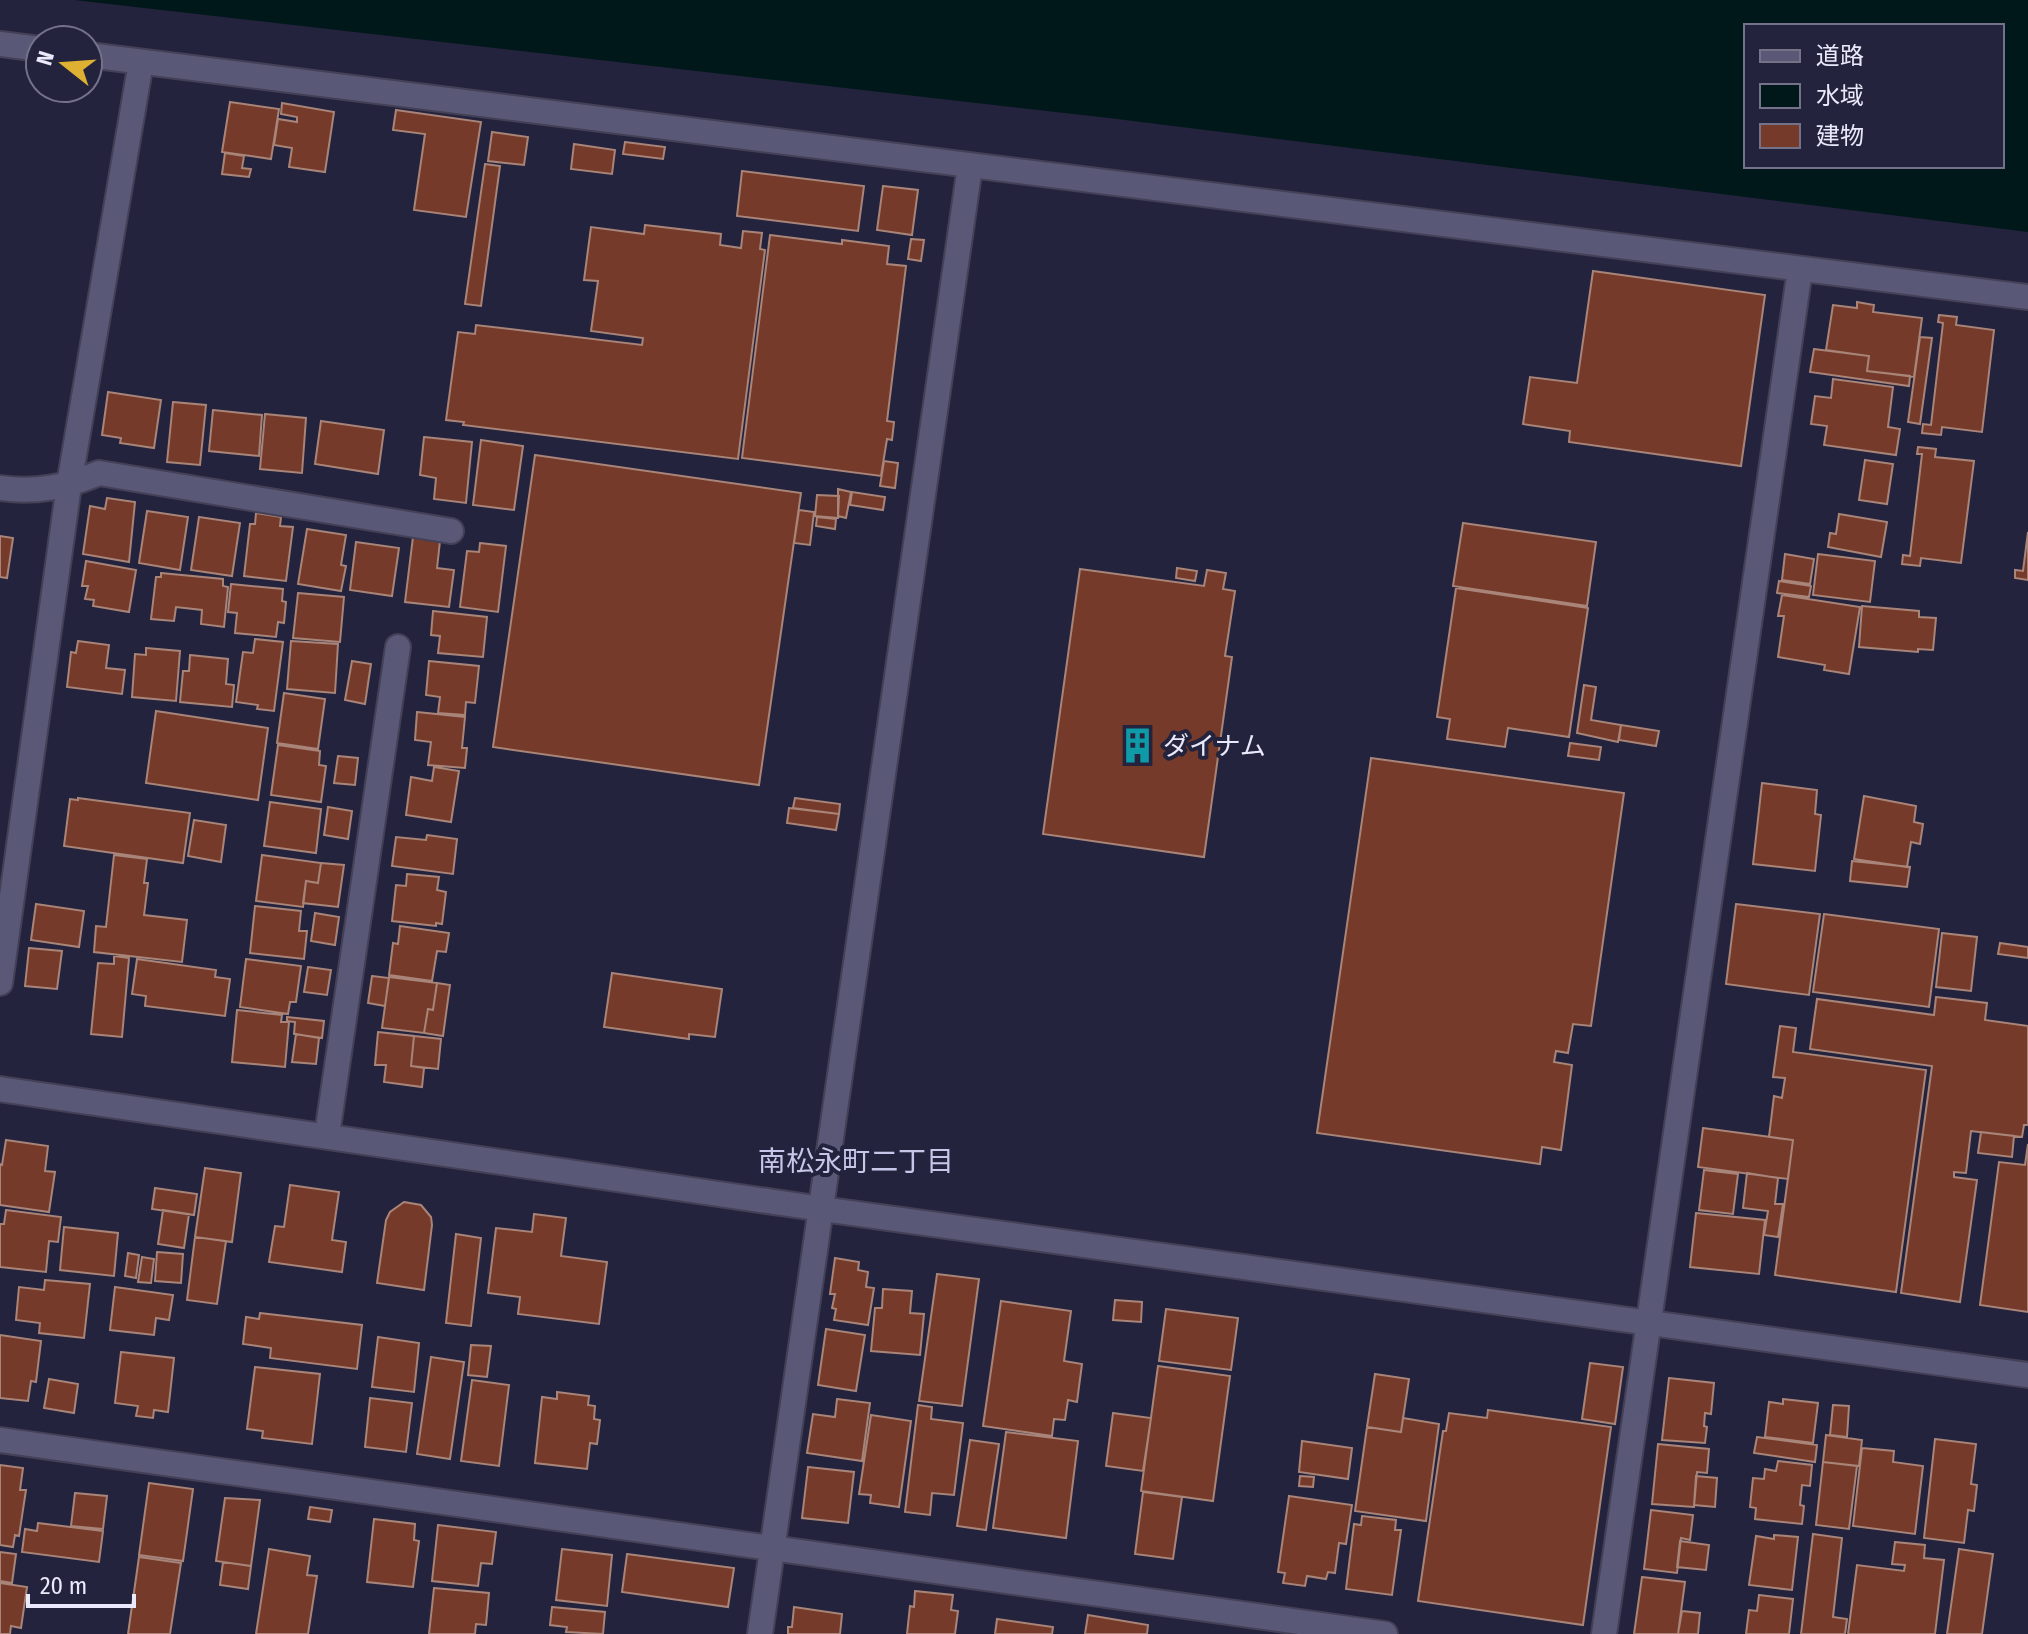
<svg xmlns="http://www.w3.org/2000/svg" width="2028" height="1634" font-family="'Fira Sans Condensed','Noto Sans JP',sans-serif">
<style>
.water{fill:#00181a;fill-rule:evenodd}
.building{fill:#753a29;stroke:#a88479;stroke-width:2}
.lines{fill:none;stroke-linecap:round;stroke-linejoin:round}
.street-casing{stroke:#434057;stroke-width:28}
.secondary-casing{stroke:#434057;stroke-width:28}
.street{stroke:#595876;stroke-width:24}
.secondary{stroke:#595876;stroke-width:24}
.labels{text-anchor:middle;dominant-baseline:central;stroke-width:8;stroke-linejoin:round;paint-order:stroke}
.poi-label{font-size:26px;fill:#e9e9fb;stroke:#24233d;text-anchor:start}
.neighbourhood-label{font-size:28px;fill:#c5c6e8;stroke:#24233d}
</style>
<rect width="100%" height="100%" fill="#24233d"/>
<path class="water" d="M74,0h1954v232l-919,-114zM1746,26h256v140h-256z"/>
<path class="building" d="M230,102l49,7 -8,50 -49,-7z
M282,103l52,9 -9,60 -36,-5 3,-19 -18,-3 4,-26 19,3v-5l-16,-3z
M396,110l85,12 -15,95 -52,-7 11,-76 -32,-4z
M492,132l36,5 -4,28 -36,-4z
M625,142l40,5 -2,12 -40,-5z
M574,144l41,6 -3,24 -41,-5z
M225,153l19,3 -2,12 9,1 -2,8 -27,-3z
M485,164l15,2 -19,140 -16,-2z
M742,171l122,15 -6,45 -121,-15z
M883,186l35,4 -6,45 -35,-5z
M645,225l76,9 -1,11 21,3 2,-17 19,2 -2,16 5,1 -27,209 -275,-34 1,-3 -18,-2 12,-88 17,2 1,-9 166,20 1,-7 -52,-7 7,-50 -14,-1 7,-53 53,7z
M770,235l72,9v-4l47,6 -2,18 19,2 -19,155 7,1 -2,18 -5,-1 -6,37 -139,-18z
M911,239l13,1 -3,21 -13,-2z
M1593,271l172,24 -24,171 -172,-24 1,-11 -47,-7 7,-47 47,6z
M1857,302l17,3 -1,7 49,6 -8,59 -47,-6 2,-15 -43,-6 7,-45 24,3z
M1939,315l18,2 -1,8 38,5 -12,102 -40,-5 -1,8 -19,-2 1,-9 8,1 12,-102 -5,-1z
M1920,337l12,1 -12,86 -12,-2z
M1814,349l55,7 -2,15 43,5 -1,10 -99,-14z
M1833,379l60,8 -5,40 12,2 -4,26 -72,-10 3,-19 -16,-2 4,-28 16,2z
M108,392l53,8 -7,48 -34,-5 1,-5 -19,-3z
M173,402l33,3 -6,60 -33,-3z
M213,410l49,5 -3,41 -50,-5z
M265,414l41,4 -4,55 -42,-4z
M321,421l63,9 -6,44 -63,-10z
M424,437l48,5 -6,61 -32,-4 2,-21 -16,-3z
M481,440l42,6 -9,64 -41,-5z
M1918,447l18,2 -1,8 39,4 -13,102 -40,-5 -1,8 -18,-2 1,-9 7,1 12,-102h-5z
M535,455l266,38 -42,292 -266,-38z
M1865,460l28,4 -6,40 -28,-4z
M884,461l14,2 -3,25 -15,-2z
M838,489l13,3 -5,26 -8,-2z
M852,492l33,5 -2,13 -33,-5z
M817,495l22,1 -1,22 -23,-2z
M107,498l28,4 -6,60 -46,-8 7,-48 15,3z
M799,510l15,2 -4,33 -16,-2z
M147,511l41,6 -8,53 -41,-7z
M256,513l25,4 -1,9 13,1 -7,54 -42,-5 6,-52h5z
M1839,514l48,8 -6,35 -53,-10 2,-14 6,1z
M199,517l41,6 -8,53 -41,-6z
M817,517l19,2 -1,10 -19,-3z
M1463,523l133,19 -9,64 -134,-20z
M307,529l39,6 -5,30 5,1 -5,25 -43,-7z
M2028,532v48l-13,-2v-8l8,1z
M0,536l13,2 -6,40 -7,-1z
M413,537l27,4 -3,27 17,2 -5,37 -44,-5z
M356,542l43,6 -7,48 -42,-6z
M480,543l26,3 -8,66 -38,-5 7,-56 12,1z
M1785,554l29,5 -4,25 -28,-4z
M1818,554l57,7 -5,41 -57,-7z
M86,561l50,9 -7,42 -36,-6 1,-6 -9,-1 3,-13h-6z
M1177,568l20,3 -2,10 -19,-3z
M1080,569l124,17 3,-16 19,3 -3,16 12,2 -10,65 7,1 -28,200 -161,-23z
M161,573l62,6v7l5,1 -4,40 -23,-3 1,-14 -26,-3 -2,14 -23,-2 5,-42h5z
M1779,581l32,5 -2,11 -32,-4z
M231,584l52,5 -1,12 4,1 -2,21 -6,-1 -2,15 -41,-4 2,-20 -9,-1z
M1456,588l132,20 -19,129 -61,-9 -3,19 -58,-8 3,-20 -13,-2z
M298,593l46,4 -4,45 -47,-4z
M1782,595l78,12 -11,67 -25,-4 1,-5 -47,-8 6,-41h-6z
M1862,606l57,5v6l17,1 -3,32 -15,-1v3l-59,-5z
M433,611l54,6 -4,40 -45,-4 2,-17 -9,-1z
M255,639l28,3 -9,69 -17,-2 1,-4 -22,-3 7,-50 10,1z
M78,641l31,4 -3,23 19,2 -3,24 -55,-7 4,-35 5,1z
M291,641l47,3 -3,49 -48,-4z
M146,648l34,3 -4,50 -44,-4 3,-43 11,1z
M190,655l38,4 -2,25 8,1 -2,22 -52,-5 3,-31h6z
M352,661l19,3 -6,40 -20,-4z
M429,661l50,5 -4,37 -9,-1 -1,13 -27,-2 2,-16 -14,-2z
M1584,685l12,2 -5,33 30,5 -3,17 -41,-9z
M284,693l41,6 -7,50 -41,-6z
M156,711l112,17 -10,72 -112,-17z
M417,712l48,5 -3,31h5l-2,20 -37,-3 3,-23 -16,-2z
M1621,725l38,6 -3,15 -37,-6z
M1570,743l31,4 -2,13 -31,-4z
M278,745l42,6 -1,14 7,1 -5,36 -50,-7z
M338,756l20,2 -3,27 -21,-2z
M1371,758l253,35 -33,233 -18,-2 -5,29 -12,-2 -2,11 18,3 -11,85 -19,-3 -2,17 -223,-31z
M434,767l25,4 -8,51 -45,-7 5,-38 21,4z
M1762,783l55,7 -2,24 6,1 -6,56 -62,-7z
M1864,796l52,10 -2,16 9,2 -3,20 -9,-2 -4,25 -53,-8z
M78,798l112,15 -7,50 -119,-17 6,-47 8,1z
M795,798l45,6 -1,10 -46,-6z
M270,802l51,7 -5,44 -52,-7z
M328,807l24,4 -4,28 -24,-4z
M789,808l50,6 -3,16 -49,-7z
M194,820l32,5 -5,37 -33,-6z
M427,835l30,4 -4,35 -61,-8 4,-29 30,3z
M114,855l33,4 -3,24h4l-4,32 43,5 -5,42 -88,-10 2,-26 10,1z
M262,855l59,8 -3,20 -12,-2 -3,26 -47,-6z
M1852,861l58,6 -3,20 -57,-6z
M321,863l23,2 -6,42 -35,-4 3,-22 12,2z
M407,874l32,3 -2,13 9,2 -4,32 -6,-1v3l-44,-5 4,-36 10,1z
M36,904l48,7 -5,36 -48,-7z
M1736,904l84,10 -11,81 -83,-11z
M255,906l46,5 -2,20h8l-3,28 -54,-6z
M315,913l24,4 -4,28 -24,-4z
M1824,914l115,15 -10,78 -116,-15z
M400,926l49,7 -3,19 -9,-1 -5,30 -43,-6 4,-32 5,1z
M1942,933l35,4 -6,54 -35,-4z
M2000,943l28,4v11l-30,-4z
M29,948l33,3 -5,38 -32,-3z
M114,956l15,2 -7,79 -31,-3 7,-71 16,1z
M137,959l79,11 -1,7 15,2 -5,37 -80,-10 1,-10 -14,-2z
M246,959l55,7 -5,36h-6l-2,12 -48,-7z
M308,967l23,3 -4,25 -23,-3z
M612,973l110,16 -7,48 -26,-3v5l-85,-12z
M372,976l17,2 -4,28 -17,-3z
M389,977l48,6 -4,27 -5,-1 -4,24 -42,-5z
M437,983l13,2 -7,51 -19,-3 4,-24 5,1z
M1936,997l51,6 -2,17 43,6v99h-4l-2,12 -51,-6 -5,42 -12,-1v5l23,3 -17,122 -59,-9 31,-227 -122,-17 7,-50 117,16z
M237,1010l45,5 -1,7h8l-4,45 -53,-5z
M287,1017l37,4 -2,17 -28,-4 1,-12 -8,-1z
M1780,1026l16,2 -3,24 133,18 -30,222 -121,-17 18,-135 -24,-3 5,-41 8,2 3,-20 -12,-1z
M378,1032l36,4 -3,30 13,2 -2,19 -38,-5 2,-17h-11z
M296,1034l23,4 -3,26 -24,-2z
M414,1036l27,3 -3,30 -27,-3z
M1703,1128l90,12 -5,39 -90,-12z
M1981,1132l33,4 -2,21 -34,-4z
M6,1140l42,6 -3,25 10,1 -6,40 -49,-7v-41l2,1z
M2028,1144v168l-48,-7 19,-143 26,3z
M205,1168l36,5 -9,69 -37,-5z
M1704,1170l34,4 -5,40 -34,-4z
M1747,1173l31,5 -3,26h8l-5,33 -14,-2 4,-24 -25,-3z
M290,1185l49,7 -7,48 14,2 -4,30 -73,-10 6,-36 9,1z
M155,1188l42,6 -3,21 -42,-6z
M404,1202l17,3 10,12 1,8 -8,65 -47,-7 9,-63 4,-8z
M6,1210l55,7 -3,25 -9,-1 -3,31 -46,-5v-43h4z
M163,1210l26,4 -5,34 -26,-4z
M1696,1213l69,7 -6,54 -69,-7z
M534,1214l32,4 -5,38 46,6 -8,62 -81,-10 2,-17 -32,-4 8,-65 36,4z
M64,1227l54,6 -4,43 -54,-6z
M456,1234l25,4 -10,88 -25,-3z
M195,1237l31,4 -9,63 -30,-4z
M157,1252l26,2 -2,29 -26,-2z
M128,1253l11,2 -3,23 -11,-2z
M142,1257l12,2 -3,24 -13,-1z
M835,1258l24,4 -1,8 10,2 -2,15 8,1 -6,37 -34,-5 2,-11 -4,-1 3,-14h-5z
M937,1274l42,5 -17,127 -43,-5z
M45,1280l45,4 -6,54 -45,-5 1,-10 -24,-3 3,-33 25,3z
M115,1287l58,8 -4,25 -13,-2 -2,17 -44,-5z
M883,1289l29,2 -2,22 14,1 -4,41 -49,-4 4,-43h7z
M1115,1300l27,2 -1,20 -28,-2z
M1001,1301l70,10 -7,50 18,3 -5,38 -9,-2 -3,20 -11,-1 -2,17 -69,-10z
M1166,1309l72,9 -7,52 -72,-9z
M260,1313l102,12 -5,44 -87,-11 1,-10 -28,-4 3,-27 13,2z
M826,1329l39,6 -9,56 -38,-6z
M0,1335l41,6 -5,41 -5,-1 -3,20 -28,-3z
M378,1337l41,6 -5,49 -42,-5z
M471,1345l20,1 -4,31 -19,-2z
M121,1352l53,6 -6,54 -14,-2 -1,8 -17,-2 2,-10 -23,-3z
M431,1357l33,5 -14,97 -33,-5z
M1590,1363l33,4 -8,57 -33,-5z
M1158,1366l72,10 -17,125 -72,-10z
M255,1367l65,7 -8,70 -50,-6 1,-7 -16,-2z
M1375,1374l34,5 -8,53 -34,-5z
M1669,1378l45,5 -3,31 -6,-1 -1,13 3,1 -2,16 -43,-3z
M49,1379l29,5 -4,29 -30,-5z
M472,1380l37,5 -10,81 -38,-5z
M557,1392l32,4 -1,9 7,1 -1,13 6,1 -3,24 -7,-1 -3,26 -52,-6 7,-66 15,2z
M370,1398l42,5 -6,49 -41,-5z
M837,1399l33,4 -8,58 -55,-8 6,-39 22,3z
M1783,1399l35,4 -5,40 -48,-6 4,-35 14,2z
M918,1405l14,2 -1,12 32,4 -9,72 -22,-2 -2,22 -25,-3z
M1833,1405l16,1 -2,31 -17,-2z
M1488,1410l123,17 -28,198 -165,-24 25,-170h3l3,-18 38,5z
M1113,1413l38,5 -8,53 -37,-5z
M871,1415l40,6 -12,86 -29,-4 1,-8 -12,-1z
M1403,1418l36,6 -13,97 -71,-10 12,-84 34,5z
M1006,1432l72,9 -12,97 -73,-10z
M1826,1435l36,5 -3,26 -36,-4z
M1757,1437l60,8 -2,17 -61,-9z
M1935,1439l41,5 -5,40 6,1 -3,26 -6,-1 -4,33 -40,-5z
M970,1440l29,4 -13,86 -29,-4z
M1302,1441l50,7 -4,31 -49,-7z
M1658,1444l51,5 -2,24 -10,-1 -3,35 -42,-3z
M1862,1448l32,3 -1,11 30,4 -8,68 -62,-8z
M1778,1461l34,4 -2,21 -8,-1 -2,20 4,1 -2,18 -47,-5 1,-11 -6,-1 3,-29 11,1 1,-10 11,2z
M1823,1462l34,4 -8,63 -33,-4z
M0,1465l23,3 -3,22h6l-7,46 -4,-1 -2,12 -13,-2z
M808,1467l46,5 -6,51 -46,-5z
M1300,1476l14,1 -1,10 -14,-1z
M1696,1476l21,2 -2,29 -21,-2z
M149,1483l44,6 -10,72 -44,-6z
M1143,1492l39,5 -9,62 -38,-5z
M75,1493l32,3 -4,33 -32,-3z
M1289,1496l63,9 -6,39 -7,-1 -4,30 -7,-1 -2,7 -19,-3 -2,10 -22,-3 2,-10 -7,-1z
M225,1498l35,2 -9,66 -35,-5z
M310,1507l22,3 -2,12 -22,-3z
M1651,1510l42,5 -3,25 -9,-2 -4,35 -33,-4z
M1362,1516l34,4 -1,10h6l-9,65 -46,-6 8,-65 7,1z
M374,1519l41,5 -1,16 5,1 -6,46 -46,-5z
M38,1523l65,8 -4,31 -77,-10 3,-23 12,2z
M438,1525l58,7 -4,32 -11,-1 -3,23 -46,-5z
M1813,1534l29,4 -9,79 14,2 -2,15h-44z
M1774,1535l24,2 -6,53 -43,-5 7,-49 18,3z
M1680,1541l29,4 -3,25 -29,-3z
M1895,1542l30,3 -1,13 20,2 -9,74h-87l9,-69 47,6 1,-6 -13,-1z
M269,1549l41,7 -3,19 10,1 -9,58h-52z
M562,1549l50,6 -5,51 -51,-6z
M1959,1549l34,5 -11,80h-35z
M0,1552l16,2 -4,29 -12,-2z
M627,1554l107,14 -6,39 -106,-15z
M139,1557l42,6 -11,71h-42z
M223,1562l28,4 -3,23 -28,-4z
M1642,1577l43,5 -7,52h-44z
M0,1583l27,4 -6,41 -10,-2 -1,8h-10z
M434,1588l55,5 -3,32 -10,-1 -1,10h-46z
M915,1591l38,4 -2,15 7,1 -3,23h-48l3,-28 4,1z
M1759,1595l34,4 -4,35h-43l3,-24 8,1z
M552,1607l53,5 -2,22 -37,-2 1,-5 -17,-2z
M794,1607l48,7 -2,20h-52v-7h4z
M1682,1611l18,2 -2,21h-20z
M1088,1615l60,10 -1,9h-62z
M997,1619l56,8 -1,7h-57z"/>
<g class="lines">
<defs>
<path id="street" d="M0,44l40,5
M88,55l1940,242
M0,488c36,5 66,-1 99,-15l352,58
M0,983l69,-498 72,-423
M327,1135l71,-488
M0,1440l1385,194
M760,1634l210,-1468
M1604,1634l196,-1365"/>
<path id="secondary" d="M0,1089l822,120 1206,166"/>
</defs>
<use href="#street" class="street-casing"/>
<use href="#secondary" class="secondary-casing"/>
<use href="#street" class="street"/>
<use href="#secondary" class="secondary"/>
</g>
<defs>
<symbol id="building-bare" viewBox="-9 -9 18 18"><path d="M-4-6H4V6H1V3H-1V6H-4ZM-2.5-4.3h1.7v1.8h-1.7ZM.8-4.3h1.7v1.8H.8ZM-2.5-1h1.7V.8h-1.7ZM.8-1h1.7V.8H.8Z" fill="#0f9aa8" stroke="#24233d" stroke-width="2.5" paint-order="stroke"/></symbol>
</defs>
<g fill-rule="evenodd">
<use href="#building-bare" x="1112" y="720" width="51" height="51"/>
</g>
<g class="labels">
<g class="poi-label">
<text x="1163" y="746">ダイナム</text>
</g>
<g class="neighbourhood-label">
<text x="856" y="1161">南松永町二丁目</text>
</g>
</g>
<rect x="1744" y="24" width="260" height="144" fill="#24233d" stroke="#737289" stroke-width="2"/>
<rect x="1760" y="50" width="40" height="12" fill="#595876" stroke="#737289" stroke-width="2"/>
<text x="1816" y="64" font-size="24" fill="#e9e9fb">道路</text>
<rect x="1760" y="84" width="40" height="24" fill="#00181a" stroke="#737289" stroke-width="2"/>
<text x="1816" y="104" font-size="24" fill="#e9e9fb">水域</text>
<rect x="1760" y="124" width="40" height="24" fill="#753a29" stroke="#737289" stroke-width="2"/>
<text x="1816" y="144" font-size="24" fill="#e9e9fb">建物</text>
<g transform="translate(64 64) rotate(287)"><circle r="38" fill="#24233d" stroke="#737289" stroke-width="2"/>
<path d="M0-6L14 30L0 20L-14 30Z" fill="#deb133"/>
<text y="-12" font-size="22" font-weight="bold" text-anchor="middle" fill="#e9e9fb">N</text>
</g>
<path d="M28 1594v12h106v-12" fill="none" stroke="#e9e9fb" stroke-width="4"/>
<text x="40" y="1594" font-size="24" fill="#e9e9fb" stroke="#24233d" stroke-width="6" paint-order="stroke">20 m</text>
</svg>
